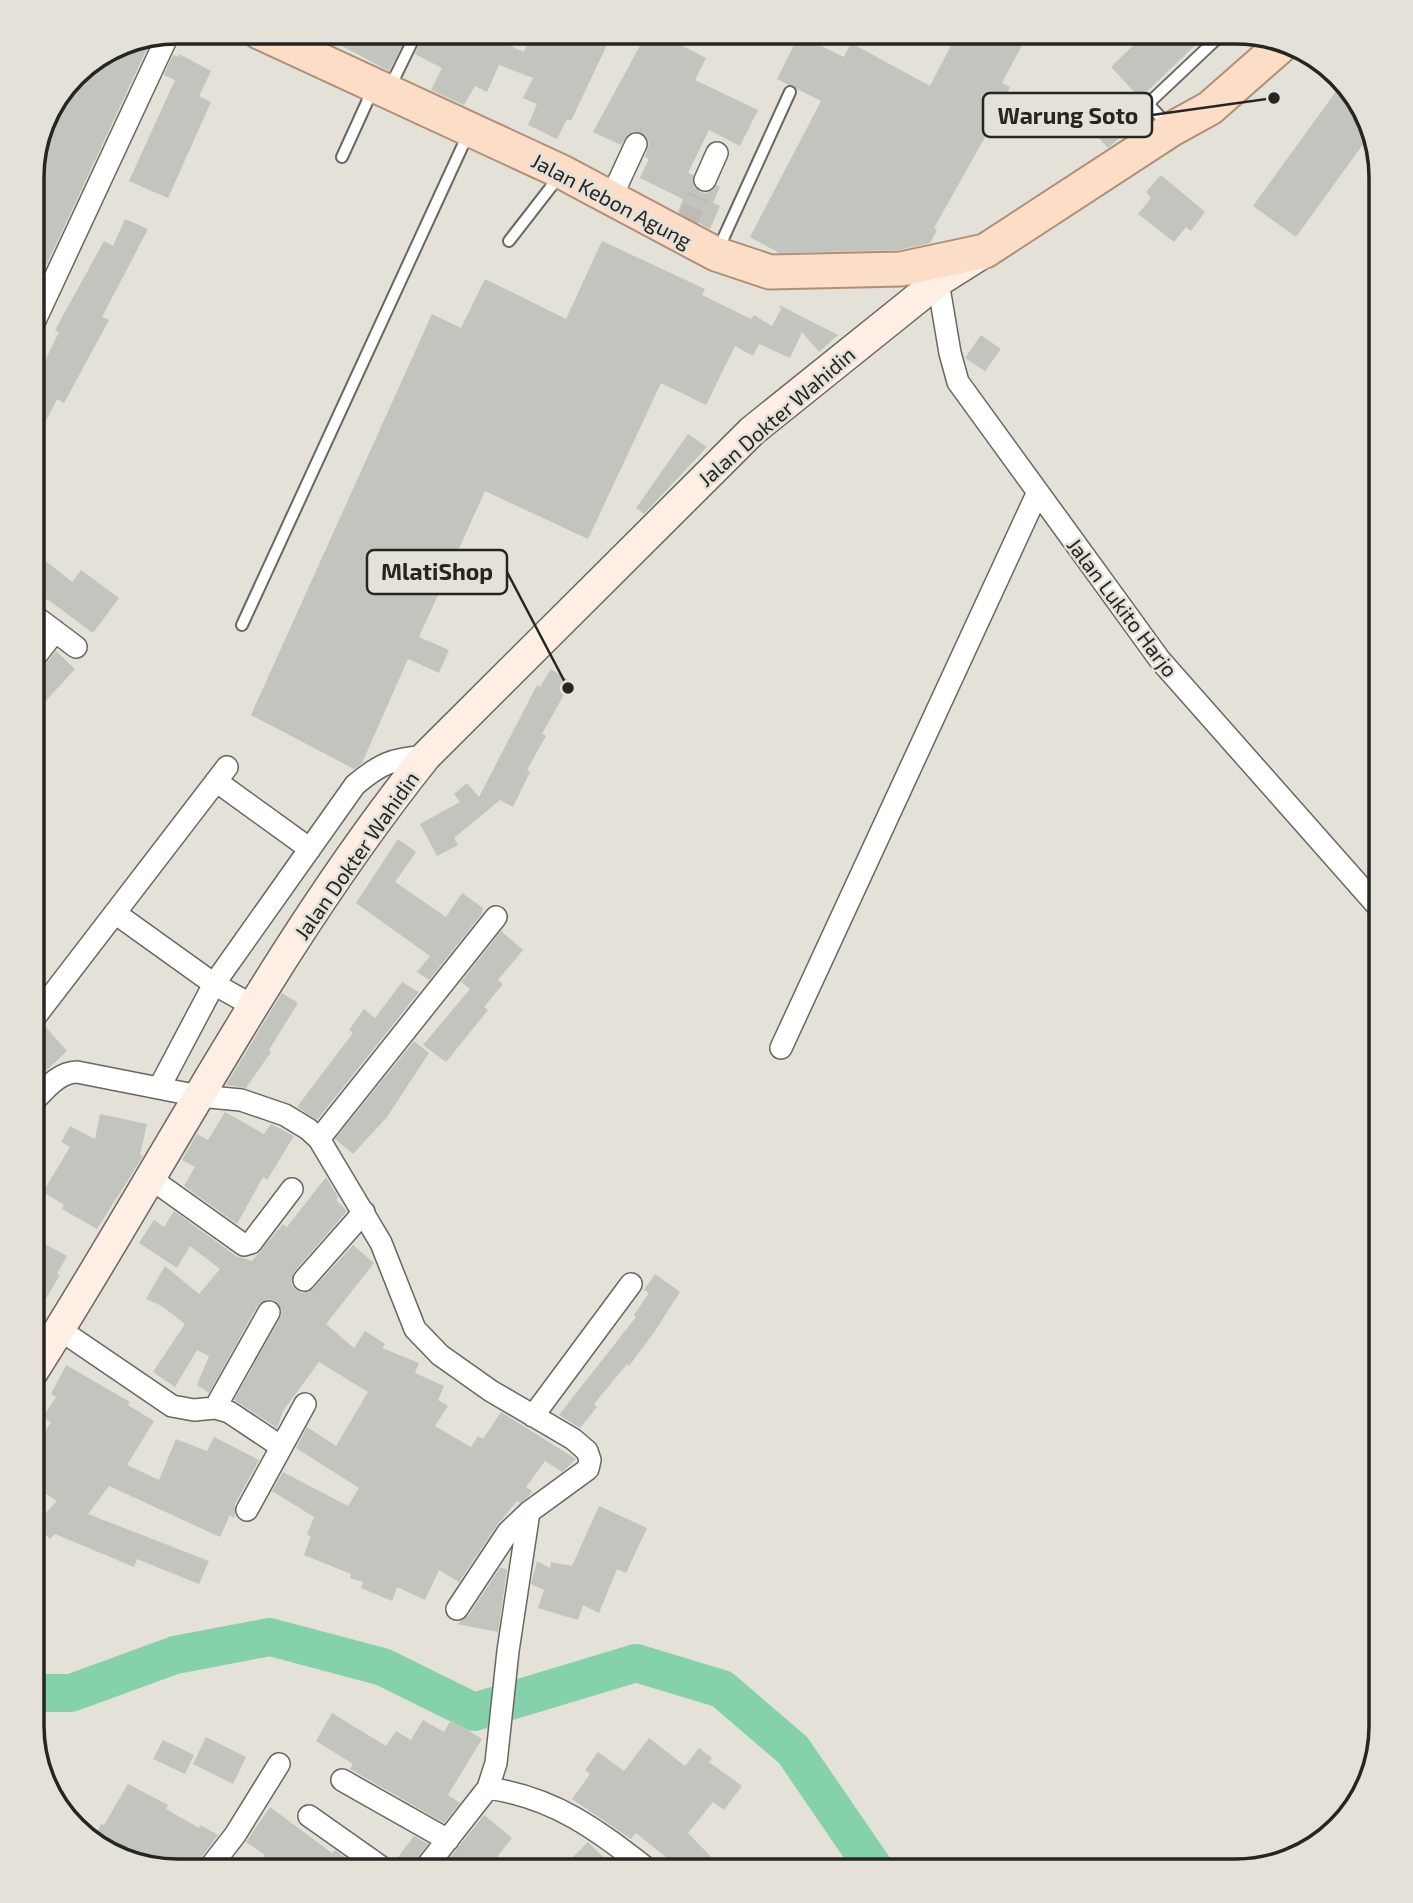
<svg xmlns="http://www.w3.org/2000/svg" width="1413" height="1903" font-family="'Exo 2',sans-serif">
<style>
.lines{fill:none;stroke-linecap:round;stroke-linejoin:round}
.river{stroke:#85d2aa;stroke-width:38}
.building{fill:#c2c5bd}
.minor-tunnel{stroke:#bdbbb4;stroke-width:21;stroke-dasharray:21 10;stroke-linecap:butt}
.service-casing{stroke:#696760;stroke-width:14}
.minor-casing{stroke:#696760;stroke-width:24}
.secondary-casing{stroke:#696760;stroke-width:33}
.primary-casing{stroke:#b08f76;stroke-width:37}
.service{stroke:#fff;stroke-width:10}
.minor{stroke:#fff;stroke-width:21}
.secondary{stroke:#feeee3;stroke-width:30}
.primary{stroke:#fcdec8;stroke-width:33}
.labels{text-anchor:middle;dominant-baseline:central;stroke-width:5;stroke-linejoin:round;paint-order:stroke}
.street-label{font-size:21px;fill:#262522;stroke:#e3e1d8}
.rim{fill:none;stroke:#262522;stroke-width:3.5}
.leader{fill:none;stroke:#262522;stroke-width:2.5}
.callout-dot{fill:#262522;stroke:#e3e1d8;stroke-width:2.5}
.callout{fill:#e3e1d8;stroke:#262522;stroke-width:2.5}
.callout-label{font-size:23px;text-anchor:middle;font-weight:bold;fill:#262522}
</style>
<rect width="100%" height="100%" fill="#e3e1d8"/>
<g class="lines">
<path class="river" d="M32,1693h39l104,-38 95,-18 113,30 91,45 162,-49 86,26 71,61 83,121"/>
</g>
<path class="building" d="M316,32h93l-20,39z
M421,32h57l46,20 8,-19 17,7 3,-8h61l-42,89 -4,-2 -10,20 -29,-14 9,-21 -14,-6 10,-20 -34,-13 -12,27 -12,-6 -11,19 -33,-15 11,-22 -27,-14 7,-15z
M656,32h17l10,5 -4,7 27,14 -11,22 63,30 -18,36 -31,-16 -21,43 5,2 1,12 6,5 7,1 10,-8 3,2 -7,16 7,3 -10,23 -32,-17 5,-13 -43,-21 9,-19 -4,-2 4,-13 -3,-8 -12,-5 -6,3 -7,11 -28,-13 49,-90 8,4z
M958,32h71l-27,51 8,4 -12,27 -64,114 3,2 -7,13 -31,7 -120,3 -29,-16 71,-136 -44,-22 22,-44 45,22 7,-14 79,43z
M1147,32h62l-69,66 -29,-31z
M142,38l8,4 -118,254v-130l15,-54 34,-44 40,-26z
M179,54l32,17 -12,25 12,6 -43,96 -39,-17 46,-101 -11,-5 9,-20 5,2z
M1337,90l24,18 8,28 -73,101 -43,-31z
M1110,118l14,16 -16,14 -14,-15z
M1161,175l44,37 -14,19 -5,-4 -12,15 -36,-28 13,-16 -5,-6z
M125,219l23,10 -46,88 7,3 -45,83 -7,-4 -25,49v-74l8,-15 5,2 14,-29 -4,-2 49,-89 9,5z
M602,241l103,48 -3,6 49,24 3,-4 18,11 9,-17 -2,-4 59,30 -19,17 -17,-20 -12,26 -31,-14 -6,12 -18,-10 -29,59 -45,-22 -73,156 -103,-48 -66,146 30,13 -10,23 -31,-14 -46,104 -8,6 -103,-54 181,-401 29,14 24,-49 81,40z
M981,335l20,14 -16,22 -20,-13z
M688,434l19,13 -63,67 -8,-6z
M32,550l40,32 9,-12 38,28 -26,35 -46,-34 -2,3 -13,-10z
M56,651l19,18 -43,47v-42l10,-5z
M551,669l20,13 -29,52 4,2 -19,34 3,2 -17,35 -13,-7 -46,38 4,7 -21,11 -17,-32 40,-22 -6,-8 13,-11 12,14 58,-112 3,2z
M398,839l18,13 -21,30 51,35 16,-24 21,15 -2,7 -52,65 -12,-8 13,-16 -74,-53z
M501,931l22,19 -25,30 5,4 -19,23 4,3 -42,52 -23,-17 47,-56 -9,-7z
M402,982l17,10 -102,128 -20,-13 56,-74 -4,-3 15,-21 11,9z
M282,993l16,10 -29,47 2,2 -25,36 -20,-3z
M45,1026l22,25 -35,33v-50z
M414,1041l15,12 -42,64 -34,37 -18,-15z
M225,1112l39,22 7,-10 23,12 -27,44 -4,-3 -26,47 -53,-38 11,-19 -13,-7 15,-26 11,6z
M100,1114l47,10 -7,31 3,1 -46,73 -35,-20 2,-4 -21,-13 27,-45 -9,-5 9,-16 25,13z
M326,1177l12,20 -2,3 11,11 -53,61 -3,12 4,5 7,4 11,-4 40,-44 21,18 -48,61 28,24 11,-17 20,13 -3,4 37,15 -4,10 29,13 -6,14 10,6 -13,20 36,21 7,-11 5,3 18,-27 75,47 -14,13 -17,-11 -19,26 6,4 -2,4 -10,8 -3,-2 -20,24 -38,57 -20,-12 -14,30 -28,-13 -5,14 -31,-13 2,-6 -13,-4 1,-4 -47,-19 7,-19 -4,-1 7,-18 -42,-26 11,-19 65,34 11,-18 -63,-40 11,-21 29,19 32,-54 -49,-30 -36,49 -6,17 -43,-28 46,-82 2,-7 -6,-10 -8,-2 -10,6 -49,88 -12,-8 12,-29 -12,-6 -22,37 -22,-15 32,-48 -23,-18 -16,-7 19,-33 34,28 21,-25 -30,-23 -13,22 -38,-25 15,-23 10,7 10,-16 62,45 16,5 31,-37 4,3z
M32,1237l35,19 -10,18 3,1 -28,47z
M655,1274l25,18 -25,39 -26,35 -2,-2 -33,40 3,3 -17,21 -21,-13 77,-98 -2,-2 15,-22 -5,-3z
M66,1365l64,37 -2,3 26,16 -27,44 32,15 17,-41 31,12 7,-14 45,23 -24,44v11l-1,3 -4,-3 -10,22 -111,-51 -21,28 121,47 -10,23 -62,-25 -3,8 -79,-33 -5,5 -15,-15 22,-23 -25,-16v-32l19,-31 -8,-5 13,-20 -5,-3z
M599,1506l48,22 -21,45 -9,-4 -18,44 -16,-8 -5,15 -40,-12 6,-18 -13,-6 6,-23 13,7 1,-6 21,4z
M500,1568l7,1 -9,63 -41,-8 11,-8z
M332,1713l54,33 10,-15 15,9 12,-20 21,12 7,-12 31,19 -34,56 12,8 -16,20 -94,-54 3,-5 -37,-23z
M206,1737l40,20 -13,27 -40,-20z
M649,1738l36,28 14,-18 13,10 -3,4 33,24 -18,24 -11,-8 -25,31 27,28 -10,10h-22l-47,-38 -5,6 -59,-40 18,-25 -5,-4 13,-18 26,19z
M163,1740l31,15 -9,19 -32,-15z
M128,1784l40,21 -2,4 33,19 1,-3 18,10 -21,28 -3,8h-18l-72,-19 -11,-10 8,-18 3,1z
M270,1807l62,46 3,-3 28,21h-108l10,-16 -19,-13z
M484,1815l28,23 -15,19 15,14h-47l-16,-12z
M414,1836l14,8 -15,19 -3,8h-10l-5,-10z
M588,1842l17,17 -13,12h-33z"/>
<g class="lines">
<path class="minor-tunnel" d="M685,227l13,-31"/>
<defs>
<path id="service" d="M389,89l26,-53
M1170,127l-20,-21 2,-6 72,-68
M342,157l31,-68
M509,241l52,-67
M717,252l73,-160
M242,625l227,-493"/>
<path id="minor" d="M705,180l12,-27
M611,198l25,-54
M936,270l14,83 8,29 202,278 221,250
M32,327l137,-294
M32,614l44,33
M32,661l23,-30
M216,781l94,68
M115,913l99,71 41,23
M32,1021l195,-254
M781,1048l256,-554
M159,1088l55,-104 141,-199c26,-22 37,-26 71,-29
M32,1103c12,-12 26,-31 45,-31l122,24 42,4 44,15 23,14 11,10 62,104 34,86 25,26 51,36 82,48 14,12 3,9 -2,9 -59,43 -21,20 -51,77
M319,1139l177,-222
M150,1178l94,67 7,-2 41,-54
M304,1280l60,-68
M59,1329l113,77 22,4 21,-2 14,4 51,34
M215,1408l54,-96
M533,1416l98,-132
M247,1510l58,-106
M342,1780l106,60
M488,1788c68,10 109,42 162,83
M309,1816l78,55
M207,1871l28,-36 44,-71
M423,1871l65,-83 8,-25 12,-112 21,-139"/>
<path id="secondary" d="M32,1373c131,-205 241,-426 394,-617l326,-325 188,-151 38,-24"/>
<path id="primary" d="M259,32l303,140 154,82 54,18 131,-3 84,-18 187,-122 38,-21 74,-65"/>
</defs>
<use href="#service" class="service-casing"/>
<use href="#minor" class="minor-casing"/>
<use href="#secondary" class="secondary-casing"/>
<use href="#primary" class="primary-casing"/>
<use href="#service" class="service"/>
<use href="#minor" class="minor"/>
<use href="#secondary" class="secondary"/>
<use href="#primary" class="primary"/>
</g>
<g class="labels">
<g class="street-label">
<text transform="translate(612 200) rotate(28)">Jalan Kebon Agung</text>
<text transform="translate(776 416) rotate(-41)">Jalan Dokter Wahidin</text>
<text transform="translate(1123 607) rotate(53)">Jalan Lukito Harjo</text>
<text transform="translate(356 855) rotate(-55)">Jalan Dokter Wahidin</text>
</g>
</g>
<path d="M0 0H1413V1903H0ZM177 44H1236A133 133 0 0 1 1369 177V1726A133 133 0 0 1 1236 1859H177A133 133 0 0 1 44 1726V177A133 133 0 0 1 177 44Z" fill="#e3e1d8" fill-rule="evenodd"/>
<path class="rim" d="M177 44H1236A133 133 0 0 1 1369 177V1726A133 133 0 0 1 1236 1859H177A133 133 0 0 1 44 1726V177A133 133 0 0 1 177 44Z"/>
<path class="leader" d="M1274 98L1152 115M568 688L507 572"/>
<g class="callout-dot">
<circle cx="1274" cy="98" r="7"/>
<circle cx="568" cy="688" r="7"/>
</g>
<g class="callout">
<rect x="983" y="93" width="169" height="44" rx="7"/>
<rect x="367" y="550" width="140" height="44" rx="7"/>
</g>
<g class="callout-label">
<text x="1068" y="124">Warung Soto</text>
<text x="437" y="580">MlatiShop</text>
</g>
</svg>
